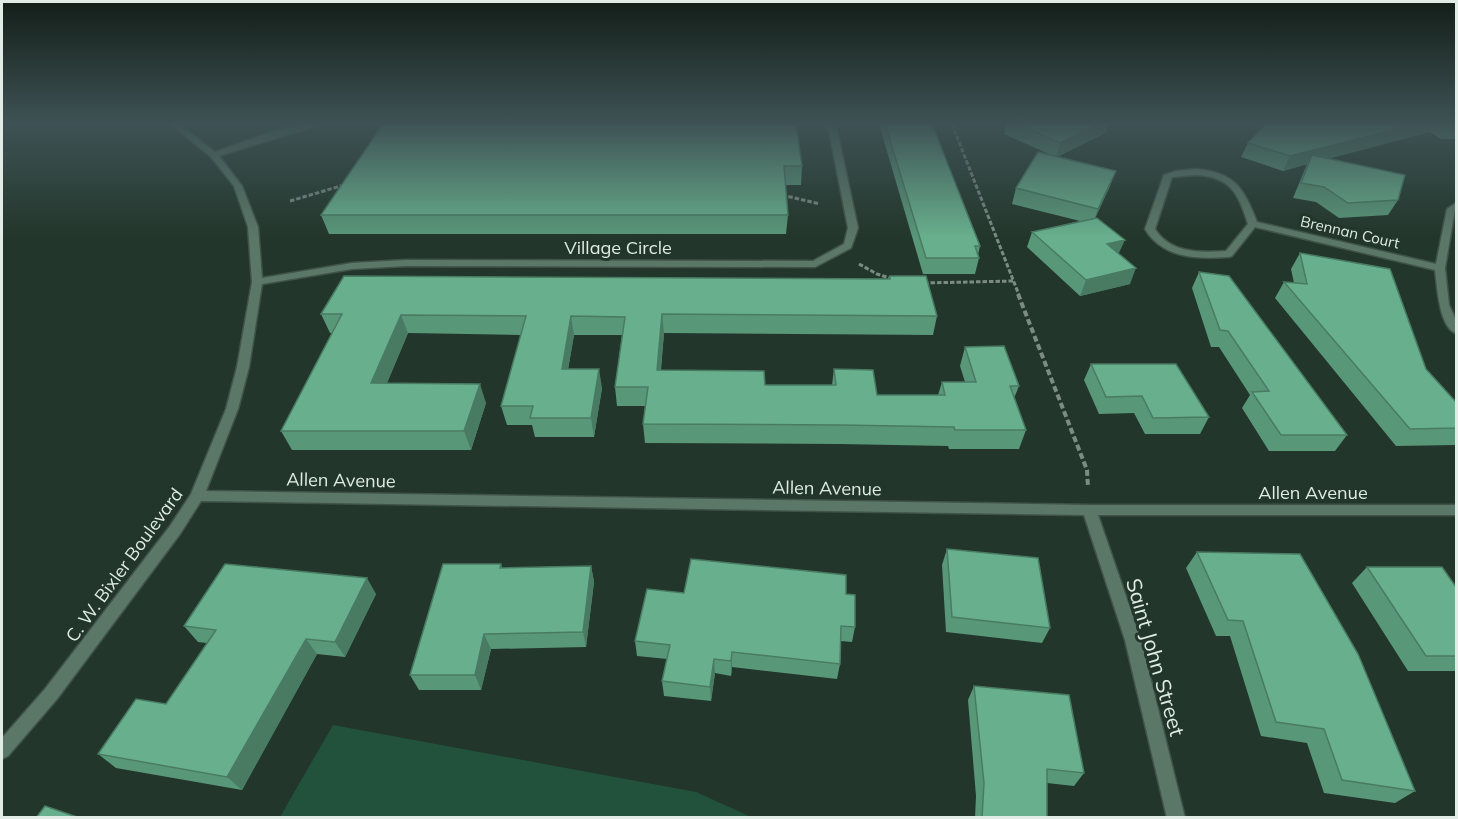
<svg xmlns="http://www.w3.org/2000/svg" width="1458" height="819" font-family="Mulish,sans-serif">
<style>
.green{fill:#22523c}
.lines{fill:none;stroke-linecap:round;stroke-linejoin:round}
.minor-casing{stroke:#405349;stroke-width:3}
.path-far1{stroke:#7c8c83;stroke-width:3;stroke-dasharray:4.5 2;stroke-linecap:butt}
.path{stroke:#7c8c83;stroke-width:4;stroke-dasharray:6 3;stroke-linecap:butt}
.minor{fill:#5b7768;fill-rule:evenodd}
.wall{fill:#599779}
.shaded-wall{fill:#497b63}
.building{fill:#68b08d;stroke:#497b63;stroke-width:1.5}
.labels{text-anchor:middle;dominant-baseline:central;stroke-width:6;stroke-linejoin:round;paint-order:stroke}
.far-street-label{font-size:15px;fill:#e0ece5;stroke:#22362b}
.street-label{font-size:18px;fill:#e0ece5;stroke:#22362b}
.near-street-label{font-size:21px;fill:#e0ece5;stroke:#22362b}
</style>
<rect width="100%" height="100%" fill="#22362b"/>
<path class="green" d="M333,725l363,67 55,25h-471z"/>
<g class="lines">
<defs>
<path id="minor" d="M171,124h8l36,28c32,-11 75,-30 108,-28l-104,32 23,30 16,41 4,51 90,-15 54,-3 407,1 31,-17 4,-16 -19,-97 -7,-7h8l7,6 21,98 -7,20 -36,19 -409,-1 -54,3 -90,15 -13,83 -11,42 -32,82 883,14h367v10h-358l43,125 44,178h-18l-42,-178 -41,-125 -883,-14 -21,33 -123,165 -49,57 -6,3v-21l43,-49 125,-163 21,-32 35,-85 11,-42 15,-85 -4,-55 -14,-41 -23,-29z
M1196,169c38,3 48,19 61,53l179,42 11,-55 9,-6 -11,65 4,37 7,15v13c-17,-5 -19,-48 -21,-63l-180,-43 -23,29 -3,1c-32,2 -66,2 -84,-28l19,-54 12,-4zM1196,175c35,2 42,18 52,49l-22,27c-26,2 -56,2 -71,-22l17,-52z"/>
</defs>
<use href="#minor" class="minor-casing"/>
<path class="path-far1" d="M952,124l67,171
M782,195l38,9
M290,201l54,-16
M859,264l18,10 16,5
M924,283l90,-2"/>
<path class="path" d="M1018,294l69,176 1,17"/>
<use href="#minor" class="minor"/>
</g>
<path class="wall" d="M383,124l419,42 -1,19h-16l3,30 -2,19h-457l-8,-19z
M879,124h53l48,122 -2,9 1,3 -4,16h-52z
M1006,124h102l-3,9 -48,24 53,29 -15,32 24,36 11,30 -50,12 -53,-49 5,-15 48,-11 -68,-17 4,-16 35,-33 -47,-21z
M1266,124h190v15h-15l-11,-7 -101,26 69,42 -10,15 -49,3 -23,-16 -23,-4 14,-34 -24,7 -42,-14 7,-14z
M1300,253l126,116 30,33v43l-60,1 -121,-148 9,-16 10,1 -3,-14z
M1199,272l148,163 -12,16h-66l-27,-43 8,-13 -31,-48h-8l-19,-59z
M890,276l47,40 -4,19 -269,-2 -3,37 104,15h67l2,-16 43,26h61l4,-13h23l-5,-16 5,-19 54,39 -5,12 12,32 -7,19h-70l-1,-3 -109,-2 -194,-1 -2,-19 2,-18h-28l-2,-19 7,-52h-48l-6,34 34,19 -8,49h-59l-3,-12h-25l-6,-19 20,-71 -113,-2 -21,50 99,20 -15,47h-179l-11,-19 52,-98h-3l-9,-19 568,-35z
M1091,364l118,53 -9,17h-55l-11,-21 -35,1 -15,-34z
M947,549l103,79 -8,15 -96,-11 -4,-67z
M1197,552l218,239 -20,12 -71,-10 -17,-50 -46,-7 -31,-100h-14l-30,-68z
M501,564l1,4 89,-2 3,16 -8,65 -95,2 -10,41h-62l-9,-15z
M1367,567l89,20v84h-48l-56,-88z
M684,593l162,1 9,33 -3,15 -11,-1 -1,23 -3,15 -105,-12 -1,9 -16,-3 -4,28 -47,-5 -2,-15 5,-22 -30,-3 -2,-15z
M376,594l-31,63 -28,-3 -75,136 -126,-22 -18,-14 68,-50 41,-61 -9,-1 -14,-16z
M974,686l110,87 -10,13 -27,-3v35h-72l1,-22 -8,-96z"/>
<path class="shaded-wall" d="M1099,124h9l-3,9 -49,24 4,-14z
M1416,124h19l-5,8 -121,32 3,-9 -5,9 -24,7 7,-15z
M1116,171l-6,15 -18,39 6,-16z
M1125,240l-7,15 -11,-11z
M1136,268l-6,16 -50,12 6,-16z
M662,314l2,19 -5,55 -2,-18z
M401,315l7,18 -29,69 -8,-19z
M571,316l3,19 -9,53 -3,-19z
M599,369l3,19 -8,49 -3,-19z
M480,384l6,19 -15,47 -7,-19z
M591,566l3,16 -8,65 -3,-15z
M367,578l9,16 -31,63 -10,-15z
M484,634l7,15 -10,41 -6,-15z
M306,639l11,15 -75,136 -15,-13z
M732,652v15l-1,9v-15z
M714,659l1,14 -4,28 -1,-14z"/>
<path class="building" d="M383,124h413l6,42h-18l4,49h-467z
M885,124h47l48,122h-5l4,12h-53z
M1017,124h82l-39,19z
M1266,124h150l-126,32 -42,-13z
M1447,124h9v1l-6,1z
M1038,152l78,19 -18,38 -82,-21z
M1312,155l93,20 -7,25 -50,3 -24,-16 -23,-4z
M1097,218l28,22 -18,4 29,24 -50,12 -54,-48z
M1300,253l90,16 36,100 30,33v26l-46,1 -126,-147 23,2z
M1199,272l30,4 118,159h-66l-29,-43 17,-1 -41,-60 -8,-1z
M344,276l546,3v-3h36l11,40 -275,-2 -5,56 107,1 1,14h71l-2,-16 39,1 4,25h68l-3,-13h34l-11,-35 39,-1 15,40h-9l16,44h-71l-1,-3 -113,-2 -198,-1 5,-37h-33l10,-70 -54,-1 -9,53h37l-8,49h-61l3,-12h-32l25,-90 -125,-1 -30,68 109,1 -16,47h-183l61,-117h-21z
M1091,364h85l33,53 -56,1 -11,-22 -36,1z
M947,549l91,9 12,70 -98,-11z
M1197,552l103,2 58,100 57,137 -73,-11 -18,-51 -48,-7 -33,-101 -15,-1z
M691,559l155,16v19l9,1v32l-14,-1 -1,38 -108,-12 -1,9 -17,-2 -4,28 -48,-6 8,-36 -35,-4 12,-52 37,4z
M225,564l142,14 -32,64 -29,-3 -79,138 -129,-23 38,-55 30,5 50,-74 -32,-4z
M443,564h58l-1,4 91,-2 -8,66 -99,2 -9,41h-65z
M1367,567h75l14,20v69h-30z
M974,686l95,9 15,78 -37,-4v49h-65l2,-35z
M45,806l35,12h-44z"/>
<linearGradient id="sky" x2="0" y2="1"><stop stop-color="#131e18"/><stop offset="0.52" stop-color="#3e5255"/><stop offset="1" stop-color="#3e5255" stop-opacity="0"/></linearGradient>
<rect width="1458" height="238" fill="url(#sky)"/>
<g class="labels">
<g class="far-street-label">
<text transform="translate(1350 232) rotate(13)">Brennan Court</text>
</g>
<g class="street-label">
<text x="618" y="247">Village Circle</text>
<text transform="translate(341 480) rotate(1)">Allen Avenue</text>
<text transform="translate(827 488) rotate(1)">Allen Avenue</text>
<text x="1313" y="492">Allen Avenue</text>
<text transform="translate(124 565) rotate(-54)">C. W. Bixler Boulevard</text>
</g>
<g class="near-street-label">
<text transform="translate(1156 657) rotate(74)">Saint John Street</text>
</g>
</g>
<rect width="1458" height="819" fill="none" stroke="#e0ece5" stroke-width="6"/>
</svg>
